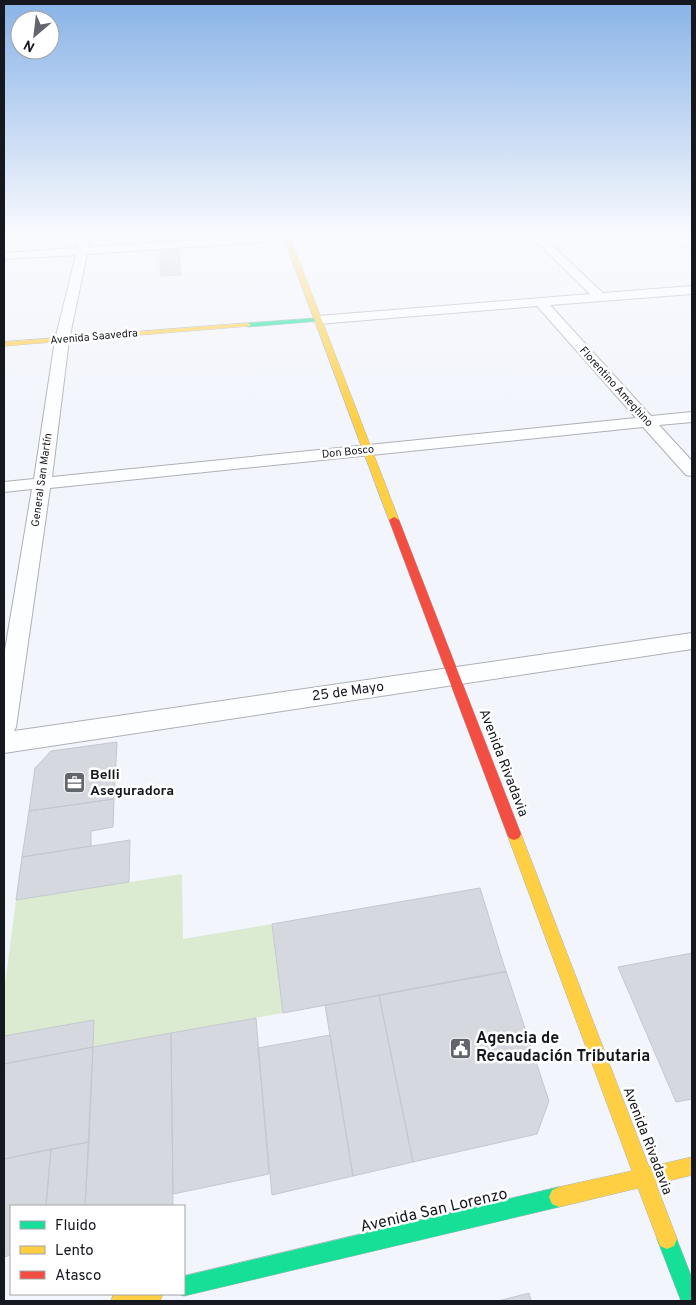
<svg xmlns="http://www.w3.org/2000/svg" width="696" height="1305" font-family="Overpass,sans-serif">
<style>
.green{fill:#dbebd1}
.building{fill:#d5d8de;stroke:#c5c7ce}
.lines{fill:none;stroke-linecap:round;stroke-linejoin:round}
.street-casing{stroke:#aeb0b7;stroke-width:2}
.fast-casing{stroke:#aeb0b7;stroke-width:1}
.slow-casing{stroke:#aeb0b7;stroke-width:1}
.jam-casing{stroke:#aeb0b7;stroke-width:1}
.street{fill:#fdfeff;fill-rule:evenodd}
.fast{fill:#16e098;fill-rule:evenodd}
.slow{fill:#ffcf43;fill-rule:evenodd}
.jam{fill:#f24e42;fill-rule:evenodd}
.labels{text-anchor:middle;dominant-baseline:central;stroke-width:5;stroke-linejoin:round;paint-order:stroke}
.far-street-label{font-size:11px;fill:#16181f;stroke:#fff}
.street-label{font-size:14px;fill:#16181f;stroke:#fff}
.poi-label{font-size:14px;font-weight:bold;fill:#16181f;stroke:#fff;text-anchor:start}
.near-poi-label{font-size:16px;font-weight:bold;fill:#16181f;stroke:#fff;text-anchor:start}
.near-street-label{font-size:16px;fill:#16181f;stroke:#fff}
</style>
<rect width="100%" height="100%" fill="#f2f5fc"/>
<path class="green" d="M182,874l1,65 89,-15 11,89 -190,34 1,-26 -90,15v-44l12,-92z"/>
<path class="building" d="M179,250l1,12h-5v2h5v6l-5,2h6v3l-21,1v-3h5v-2l-5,1v-7h5v-2h-5v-12z
M117,742l-3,57 -85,12 6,-43 16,-17z
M114,799l-1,28 -22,4v15l-69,11 7,-46z
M130,840l-1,42 -113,18 6,-43z
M480,888l26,84 -223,41 -11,-89z
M692,953v146l-16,3 -58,-135z
M506,971l43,130 -12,33 -124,28 -34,-167z
M379,995l34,167 -60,14 -28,-171z
M256,1018l13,156 -96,20 -2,-161z
M94,1020l-1,27 -89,17v-28z
M171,1033l2,173h-88l8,-159z
M330,1035l23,141 -81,19 -14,-147z
M93,1047l-4,95 -85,17v-95z
M89,1142l-4,64h-39l5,-57z
M51,1149l-5,57h-35v49l-7,2v-98z
M529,1293l2,8h-33z"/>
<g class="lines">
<defs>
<path id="street" d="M79,235h10l-1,12 186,-12h52l-5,3 -234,16 -18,86 -17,137 584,-59 -99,-112 -219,18 -7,-4 7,-4 272,-22 -60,-59h11l62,58 89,-7v8l-142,11 101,111 41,-4v10l-33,3 33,36v15l-6,-1 -43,-48 -593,61 -34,239 -2,4 678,-98v16l-688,104v-97l28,-167 -28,3v-10l30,-3 21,-139 21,-85 -72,4v-6l73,-5z
M670,235h12l10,7v8l-4,-1z"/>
<path id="fast" d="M318,318l2,1v2l-72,6 -3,-2 3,-2z
M559,1187l7,3 3,7 -3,7 -7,3 -375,89 -6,-2h6v-18z
M667,1229l7,3 18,46v23h-11l-24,-62 3,-7z"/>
<path id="slow" d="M283,235h6l110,285 -2,2 -3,1 -5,-3z
M248,323l3,2 -1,1 -246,20v-4z
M514,828l5,2 2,4 128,333 43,-10v18l-36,9 21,55 -3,7 -7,3 -7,-3 -22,-58 -79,19 -7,-3 -3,-7 3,-7 7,-3 73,-16 -125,-337 2,-4z
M114,1294h49l-3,7h-49z"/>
<path id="jam" d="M394,517l5,3 122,314 -2,4 -5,2 -5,-2 -2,-4 -118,-314z"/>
</defs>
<use href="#street" class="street-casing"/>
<use href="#fast" class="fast-casing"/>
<use href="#slow" class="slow-casing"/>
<use href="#jam" class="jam-casing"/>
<use href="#street" class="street"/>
<use href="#fast" class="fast"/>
<use href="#slow" class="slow"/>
<use href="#jam" class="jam"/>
</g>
<linearGradient id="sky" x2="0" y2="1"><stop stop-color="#89b3e7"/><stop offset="0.56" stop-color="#f9fafe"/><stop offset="1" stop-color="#f9fafe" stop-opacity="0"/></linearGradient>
<rect width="696" height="418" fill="url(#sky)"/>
<defs>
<symbol id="office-square" viewBox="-11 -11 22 22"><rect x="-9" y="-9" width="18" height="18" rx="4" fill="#63656c" stroke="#fff"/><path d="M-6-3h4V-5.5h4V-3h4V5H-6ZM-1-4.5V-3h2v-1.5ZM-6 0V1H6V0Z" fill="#fff"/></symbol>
<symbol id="civic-square" viewBox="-11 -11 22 22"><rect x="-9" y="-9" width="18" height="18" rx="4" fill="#63656c" stroke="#fff"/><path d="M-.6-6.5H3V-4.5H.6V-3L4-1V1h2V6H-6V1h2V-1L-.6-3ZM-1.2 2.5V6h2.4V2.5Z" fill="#fff"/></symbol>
</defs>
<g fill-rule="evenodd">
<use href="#office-square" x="62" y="770" width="25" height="25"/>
<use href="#civic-square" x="448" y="1036" width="25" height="25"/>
</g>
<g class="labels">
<g class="far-street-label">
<text transform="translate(94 337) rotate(-5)">Avenida Saavedra</text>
<text transform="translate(616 387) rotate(48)">Florentino Ameghino</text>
<text transform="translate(348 452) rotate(-6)">Don Bosco</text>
<text transform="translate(42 480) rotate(-82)">General San Martín</text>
</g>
<g class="street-label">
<text transform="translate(348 692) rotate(-8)">25 de Mayo</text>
<text transform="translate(503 763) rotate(69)">Avenida Rivadavia</text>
<text transform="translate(647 1141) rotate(69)">Avenida Rivadavia</text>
</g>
<g class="poi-label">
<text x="90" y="775">Belli<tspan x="90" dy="16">Aseguradora</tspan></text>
</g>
<g class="near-poi-label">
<text x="476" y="1039">Agencia de<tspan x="476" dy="18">Recaudación Tributaria</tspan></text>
</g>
<g class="near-street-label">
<text transform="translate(434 1211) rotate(-13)">Avenida San Lorenzo</text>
</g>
</g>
<rect width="696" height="1305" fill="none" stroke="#16181f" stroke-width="10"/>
<rect x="10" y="1205" width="175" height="90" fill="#ffffff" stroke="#a2a3a5"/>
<rect x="20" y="1221" width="25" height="8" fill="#16e098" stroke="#a2a3a5"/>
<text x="55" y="1230" font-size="15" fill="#16181f">Fluido</text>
<rect x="20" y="1246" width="25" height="8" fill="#ffcf43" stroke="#a2a3a5"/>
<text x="55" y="1255" font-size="15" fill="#16181f">Lento</text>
<rect x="20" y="1271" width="25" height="8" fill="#f24e42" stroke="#a2a3a5"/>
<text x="55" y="1280" font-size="15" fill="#16181f">Atasco</text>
<g transform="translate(35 35) rotate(208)"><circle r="24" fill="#ffffff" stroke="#a2a3a5"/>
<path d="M0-4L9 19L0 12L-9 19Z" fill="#63656c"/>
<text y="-8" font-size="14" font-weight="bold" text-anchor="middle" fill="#16181f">N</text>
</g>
</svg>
